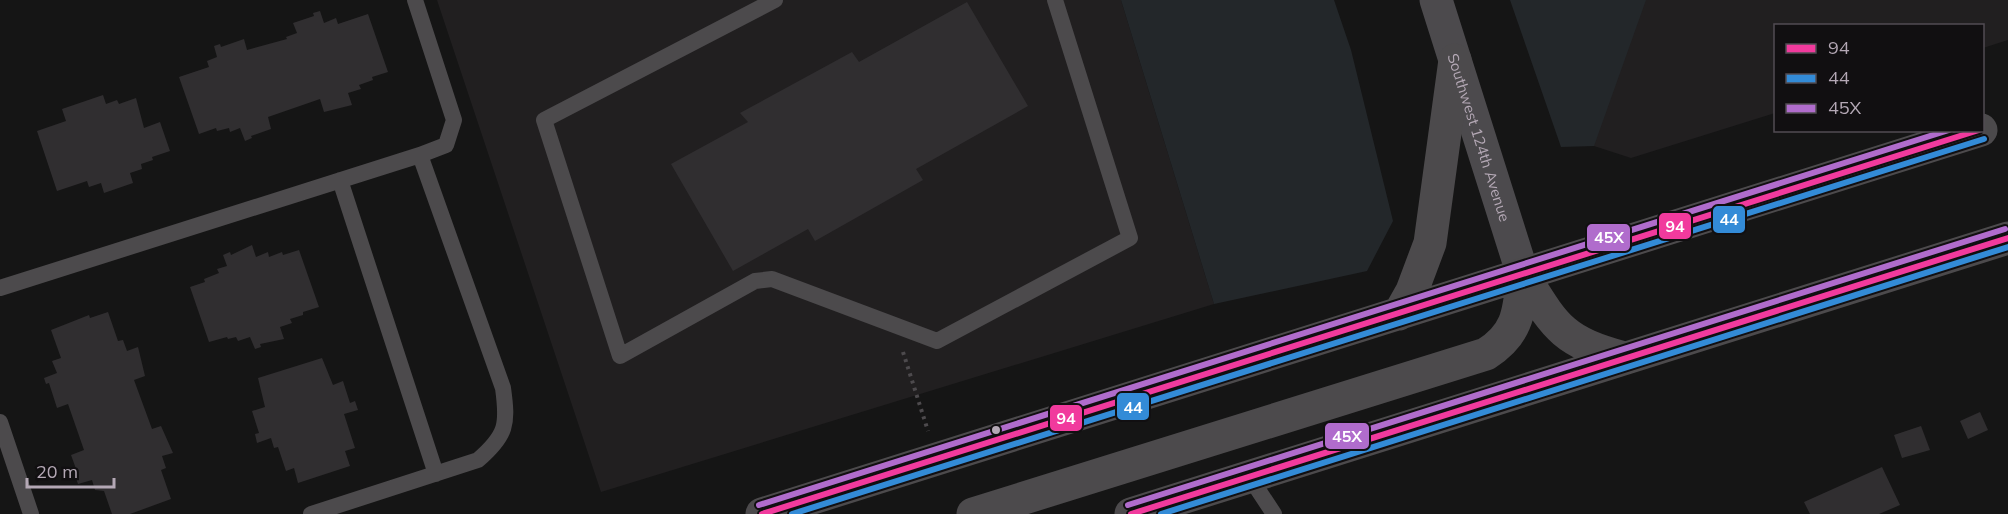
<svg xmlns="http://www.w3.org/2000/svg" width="2008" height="514" font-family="Mulish,sans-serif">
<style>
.built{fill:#211f20}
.green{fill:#23272a}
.building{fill:#302e30}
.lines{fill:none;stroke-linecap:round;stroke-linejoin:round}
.path{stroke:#4d4a4d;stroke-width:4;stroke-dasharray:3 4.5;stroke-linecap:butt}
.lane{stroke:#4c4a4c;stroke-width:16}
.primary{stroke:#4c4a4d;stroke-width:33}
.highway{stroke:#4c4a4c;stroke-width:33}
.bus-1-casing{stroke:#110f11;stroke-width:10}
.bus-2-casing{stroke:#110f11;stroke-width:10}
.bus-3-casing{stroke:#110f11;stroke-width:10}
.bus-1{stroke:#f13a9d;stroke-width:6}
.bus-2{stroke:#338bd7;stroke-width:6}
.bus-3{stroke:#b06ccc;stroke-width:6}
.bus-dot{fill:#b4a8b5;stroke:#110f11;stroke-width:2}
.labels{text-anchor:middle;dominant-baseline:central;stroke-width:6;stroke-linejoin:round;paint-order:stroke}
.street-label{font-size:15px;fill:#b4a8b5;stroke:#110f11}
.line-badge{stroke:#110f11;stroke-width:2}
.badge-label{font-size:16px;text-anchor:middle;font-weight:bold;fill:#fff}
</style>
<rect width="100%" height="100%" fill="#151515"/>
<path class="built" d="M437,0h684l93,304 -613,188z
M1636,0h372v40l-25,8 -1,-22h-206l-1,87 -144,45 -37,-12 -4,-24z"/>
<path class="green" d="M1121,0h213l17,50 42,171 -26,50 -153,33z
M1510,0h136l-52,146 -33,1z"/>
<path class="building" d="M967,2l61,104 -112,63 7,11 -108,61 -7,-12 -75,42 -62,-107 77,-42 -8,-9 112,-61 7,10z
M320,11l4,12 12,-5 2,6 30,-10 20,58 -16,5 1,3 -14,5 2,4 -13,4 4,12 -28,7 -4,-13 -52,18 3,12 -20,7 1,2 -7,3 -5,-13 -10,4 -1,-4 -12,3 -1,-3 -17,6 -20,-57 30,-10 -2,-6 10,-4 -3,-11 6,-2 1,3 23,-8 3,11 40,-11 -1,-2 11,-4 -4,-10 21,-7 -1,-3z
M103,95l3,9 11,-4 2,4 17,-6 8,30 16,-6 10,29 -18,6 1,3 -12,4 1,5 -12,4 3,10 -29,10 -3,-10 -12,4 -2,-6 -30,10 -20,-60 29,-10 -4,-12z
M252,245l4,12 12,-5 1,5 13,-5 1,3 16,-5 20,57 -16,5v3l-13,4 2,4 -12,4 4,12 -24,5 1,3 -6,2 -5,-12 -12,4 -2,-4 -8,2 -1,-2 -18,5 -19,-55 15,-5 -1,-3 15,-6 -2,-4 10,-3 -4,-11 7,-3 1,3z
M108,312l10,29 5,-1 4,11 11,-4 7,29 -11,4 18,49 9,-3 12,27 -11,3 4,12 -5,2 10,29 -41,15h-18l-8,-23 -9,-1 -3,-10 -14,4 -2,-6 3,-1 -8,-22 13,-5 -16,-46 -11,4 -8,-25 -3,1 -2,-6 13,-5 -5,-12 9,-3 -10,-28 38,-15 1,3z
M322,358l11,27 10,-4 7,22 5,-2 3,9 -14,4 11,34 -10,3 5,15 -52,17 -4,-15 -8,3 -8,-24 -4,1 -3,-10 -14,5 -2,-9 4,-1 -7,-22 13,-4 -7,-29z
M1980,412l8,18 -20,9 -8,-18z
M1921,426l9,24 -28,8 -8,-23z
M1882,467l18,38 -21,9h-69l-6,-12z"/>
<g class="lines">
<path class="path" d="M903,352l25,79"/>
<path class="lane" d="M415,0l39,120 -8,25 -26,10
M775,0l-231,120 76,236 135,-75 17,-2 165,62 193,-103 -75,-238
M340,180l96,294
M0,288l420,-133 83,233c5,36 4,47 -25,72l-167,54
M0,422l31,92
M1249,476l25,38"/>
<path class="primary" id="s1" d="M1436,0l87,275"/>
<path class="highway" d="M1523,275c33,53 39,66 101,83
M1399,314l13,-23 18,-48 25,-183
M762,514l1219,-384
M973,514l513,-160c33,-21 33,-43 37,-79
M1131,514l877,-276"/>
<defs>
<path id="bus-1" d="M762,514l1217,-384
M1131,514l877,-276"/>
<path id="bus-2" d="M792,514l1192,-375
M1161,514l847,-267"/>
<path id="bus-3" d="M759,505l1190,-375
M1128,505l877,-276"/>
</defs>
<use href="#bus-1" class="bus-1-casing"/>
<use href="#bus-2" class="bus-2-casing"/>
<use href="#bus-3" class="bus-3-casing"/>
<use href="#bus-1" class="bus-1"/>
<use href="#bus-2" class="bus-2"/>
<use href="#bus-3" class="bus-3"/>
</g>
<circle class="bus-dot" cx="996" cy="430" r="5"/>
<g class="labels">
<g class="street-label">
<text stroke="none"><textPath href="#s1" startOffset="144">Southwest 124th Avenue</textPath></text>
</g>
</g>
<g class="line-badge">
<rect x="1712" y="205" width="34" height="29" rx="6" fill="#338bd7"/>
<rect x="1658" y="212" width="34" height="28" rx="6" fill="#f13a9d"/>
<rect x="1586" y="223" width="45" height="29" rx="6" fill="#b06ccc"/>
<rect x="1116" y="392" width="34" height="29" rx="6" fill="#338bd7"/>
<rect x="1049" y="404" width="34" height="28" rx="6" fill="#f13a9d"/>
<rect x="1324" y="422" width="46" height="28" rx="6" fill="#b06ccc"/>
</g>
<g class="badge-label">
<text x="1729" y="225">44</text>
<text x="1675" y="232">94</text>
<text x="1609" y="243">45X</text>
<text x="1133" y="413">44</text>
<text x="1066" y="424">94</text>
<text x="1347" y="442">45X</text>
</g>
<rect x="1774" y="24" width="210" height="108" fill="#110f11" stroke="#524c53" stroke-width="1.5"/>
<rect x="1786" y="44" width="30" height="9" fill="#f13a9d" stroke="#524c53" stroke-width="1.5"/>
<text x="1828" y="54" font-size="18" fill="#b4a8b5">94</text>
<rect x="1786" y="74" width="30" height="9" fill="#338bd7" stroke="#524c53" stroke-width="1.5"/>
<text x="1828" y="84" font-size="18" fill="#b4a8b5">44</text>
<rect x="1786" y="104" width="30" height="9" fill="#b06ccc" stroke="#524c53" stroke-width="1.5"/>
<text x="1828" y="114" font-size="18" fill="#b4a8b5">45X</text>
<path d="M27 478v9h87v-9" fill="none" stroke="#b4a8b5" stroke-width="3"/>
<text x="36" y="478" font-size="18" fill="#b4a8b5" stroke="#110f11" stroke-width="4.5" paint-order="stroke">20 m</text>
</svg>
